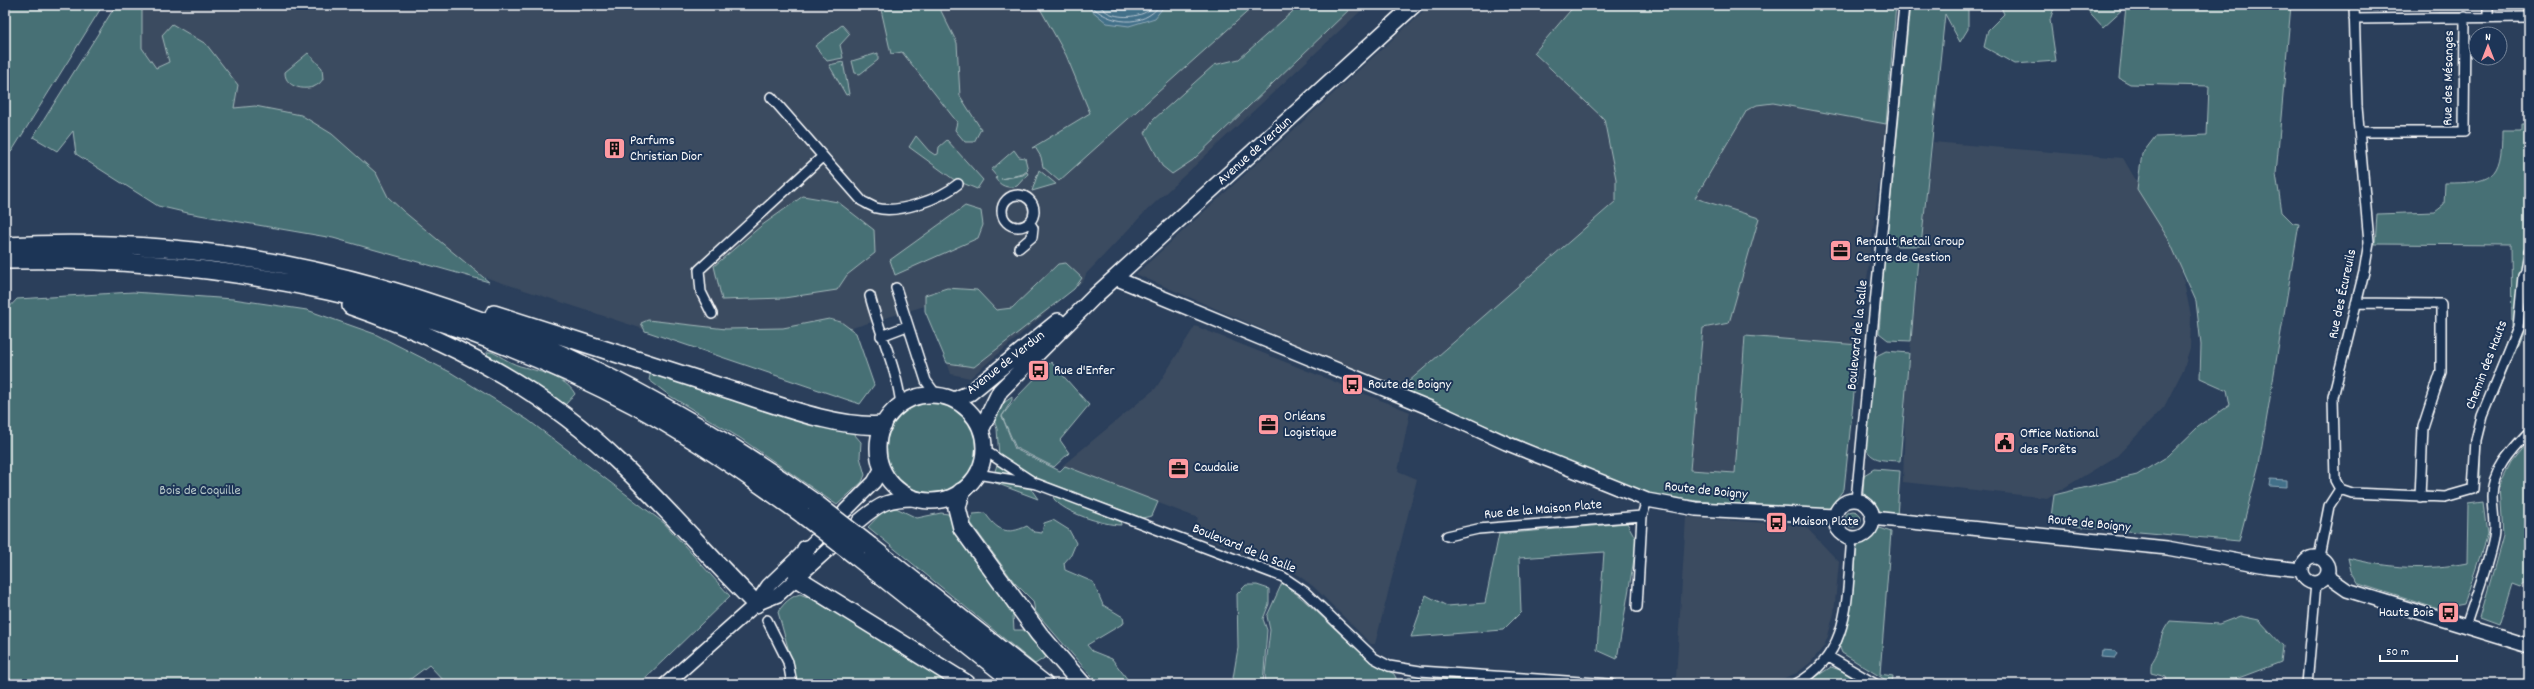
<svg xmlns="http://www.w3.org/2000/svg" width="2534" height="689" font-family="Dekko,sans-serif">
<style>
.built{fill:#3b4b60}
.green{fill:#477075;stroke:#a3b8ba}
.water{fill:#436f89;stroke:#8ea9b8}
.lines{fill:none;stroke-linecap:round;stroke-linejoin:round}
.shore{stroke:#b4c5d0;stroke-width:1}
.street-casing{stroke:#fff;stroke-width:12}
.secondary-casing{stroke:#fff;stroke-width:16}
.primary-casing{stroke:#fff;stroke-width:18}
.highway-casing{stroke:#fff;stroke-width:20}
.street{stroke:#1d3557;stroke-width:9}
.secondary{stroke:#1d3557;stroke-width:13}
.primary{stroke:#1d3557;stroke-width:15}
.highway{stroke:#1d3557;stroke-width:17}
.highway-bridge-casing{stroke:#fff;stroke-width:20;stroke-linecap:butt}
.highway-bridge{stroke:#1d3557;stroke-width:17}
.labels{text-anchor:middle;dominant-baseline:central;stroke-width:4;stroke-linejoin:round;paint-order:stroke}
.street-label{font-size:14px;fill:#fff;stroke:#1d3557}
.poi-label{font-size:14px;fill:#fff;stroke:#1d3557;text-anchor:start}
.park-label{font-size:14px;fill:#b5c6c8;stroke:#1d3557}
</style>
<rect width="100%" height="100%" fill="#2b3f5b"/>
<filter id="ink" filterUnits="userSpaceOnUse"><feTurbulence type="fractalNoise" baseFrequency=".025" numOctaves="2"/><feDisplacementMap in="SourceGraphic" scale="8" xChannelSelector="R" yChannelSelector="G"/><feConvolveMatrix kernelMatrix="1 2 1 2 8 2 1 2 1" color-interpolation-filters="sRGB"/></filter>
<g filter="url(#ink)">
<path class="built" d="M119,5h1248l-223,208 -58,61 -2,6 -114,98 -19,-4 -23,-69 -76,23 18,57 -68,-4 -363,-119 -337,-228z
M1430,5h145l-41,48 70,66 12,60v22l-216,188 -264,-115z
M1773,103l113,21 -27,221 -114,-9 -10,137 -45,-3 13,-142 56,-110 -64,-20 52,-88 10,-5z
M1933,142l190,16 55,96 13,62 -1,33 -6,19 -20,39 -47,49 -70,42 -144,-16 3,-95z
M1195,326l215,86 -12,59 19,8 -42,165h-4l-57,-57 -20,-15 -101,-39 5,-15 -136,-52 94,-78z
M1686,517l119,9 34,36 -5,51 -6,23 -4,10 -13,16 -14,11 -13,5 -24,4 -84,-4z"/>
<path class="green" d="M5,5h98l-91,146 -7,7z
M116,5h26v43l14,20 13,-6 -7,-27 10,-11 34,20 32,41 -4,23 21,-2 46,9 31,19 44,39 12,24 15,14 86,71 -156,-44 -145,-25 -30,-7 -82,-52 -3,-23 -16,20 -24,-14z
M880,5h58l19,38 3,53 21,33 -7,13h-9l-10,-12 2,-8 -55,-70 -11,2z
M1038,5h217l-196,176 -16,-14 -2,-10 -6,-10 -3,1 58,-35 -24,-58z
M1300,5h54l-161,155 -21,14 -10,-8 -17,-33 8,-13 61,-55 25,-6z
M1575,5h321l-10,119 -113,-21 -16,2 -10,5 -52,88 64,20 -30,105 -26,5 -13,142 45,3 10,-137 114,9 -15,144 -16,21 -113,-7 -67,-8 -248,-106 216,-188v-22l-12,-60 -70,-66z
M1910,5h58v24l-8,13 -15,-28 -24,232h-24l-10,-9z
M2000,5h55l-5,15 6,41 -41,3 -31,-17 4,-17 16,-16z
M2083,5h208l-15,169 6,38 11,11 6,1 -40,240 -20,77 -189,-17 4,-29 83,-20 31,-19 30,-29 32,-22 -3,-15 -27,-12 1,-33 -5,-44 -27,-61 -32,-51 5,-35 13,-17 52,-2 2,-49 -79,-2 -11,-6 7,-72 -23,21z
M842,25l8,9 -10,11 3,13 -16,3 -12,-15z
M308,53l14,15 1,11c-8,15 -39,11 -38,-7z
M878,53v7l-18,14 -5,-1 -3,-12z
M843,62l6,32 -3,1 -17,-30z
M2521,125h8v194l-48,112 -1,47 -9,5 1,-48 6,-22 34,-85 -1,-83 -136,-1 2,-30 58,-2 9,-7 1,-22c46,0 57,-3 57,-52h19z
M916,136l13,15 6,4 3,-1 1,-7 8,-7 36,40 -6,9 -24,-10 -44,-32z
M1014,150l5,7 6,1 3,12 -5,4 -22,5 22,-4 4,-3 1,2 -11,12c-9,3 -17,0 -22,-8l2,-1 -6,-7z
M1039,170l17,14 -24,7z
M803,196l35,6 36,28 1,23 -28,22 -10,15 -53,8 -62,2 -8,-34 47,-40z
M965,206l16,5 2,14 -5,13 -83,37 -5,-15z
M1895,256l23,2 -7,83 -23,-1 -9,-7 5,-72 3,-4z
M1066,263l16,15 -8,11 -100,78 -27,-4 -22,-52v-16l22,-7 30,2 19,20 16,-2 46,-44z
M133,292l100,7 74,11 68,24 75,38 78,48 136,103 66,73 -91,88h-192l-18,-19 -25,19h-399v-372l12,-13z
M829,319l12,3 15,11 18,52 -14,19 -215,-73 -4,-8 7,-3 78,9 57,-1z
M1886,351l23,2 -9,108c-14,-1 -28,1 -34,-13l8,-87 4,-6z
M487,352h5c10,5 21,13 32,15 16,5 42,10 51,27l-10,11 -4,1c-25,-17 -47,-35 -73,-49z
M1051,362l38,43 -29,35 9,13 -15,14 -38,-19 -14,-32 14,-18z
M651,371l152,49 51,14 7,8 -1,15 5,18 -3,7 -25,23 -97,-67 -70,-42 -21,-16z
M1012,397v3l-10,16 13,33 45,22 5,-5 93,36 -6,14 -10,2 -107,-41 -36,-21 -2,-27 -4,-12 5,-10z
M883 447a47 47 0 1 1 94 0a47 47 0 1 1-94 0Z
M2529,441v138l-9,8 -8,-3 -13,41 -19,-7 23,-82 -3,-51 11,-22z
M997,465l19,10 1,1 -22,-5z
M1874,469l26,2 -3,46 -22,-5 -12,-17 1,-20z
M994,481l37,8 7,10 -45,-17z
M1053,495l67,25 1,5c-18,0 -56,-12 -67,-26z
M2483,502l4,33 -23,69 -26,5 -79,-25 -8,-13 -3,-13c40,10 78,13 119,5l1,-59z
M896,508l21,10 24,-5 7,1 65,101 1,15h12l20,27 -11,7 -167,-137 16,-17z
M1845 519a8 8 0 1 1 16 0a8 8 0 1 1-16 0Z
M985,513c12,17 21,23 42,13l7,6 8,1 2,-10 9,-3 16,10 7,13 -5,12 -7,8 1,7 28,12 10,23 20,12 1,6 -37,22 5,6 20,8 19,25h-33l-63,-73 -2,-10 -19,-19 -43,-59 2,-9z
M1627,523l10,18 -20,118 -20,-9 7,-98 -85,6 2,54 -18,18 -92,7 15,-42 21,11 38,-3 14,-69z
M1880,528l11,4 -11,142 13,2 -1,8 -50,-31 -2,-5 10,-34 7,-66 3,-7z
M1282,583c40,28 69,69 112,91l2,4v6h-130l-1,-10 5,-44 -3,-14z
M1246,585h11l12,4v15l-6,15 4,11 -4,54h-31l6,-36 -1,-54z
M800,594l10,4 146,86h-158l-20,-72c6,-9 12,-15 22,-18z
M2240,616l19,4 24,26 -2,16 -45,17 -3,5h-65l-2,-7 -15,-4c-1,-13 4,-12 7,-23 4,-13 3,-17 12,-29l49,3z
M1831,667l9,3 22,14h-57z
M1413,677l114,7h-121l2,-6z"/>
<path class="water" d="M1085,5h80l-10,13 -26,8 -22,-3z
M2271,479l15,1v7l-16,-1z
M2102,650l14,1 2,3 -3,4 -14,-1z"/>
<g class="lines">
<path class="shore" d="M1090,5c19,19 53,24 70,0
M1098,5c4,3 9,8 13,9 13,5 35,3 43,-9
M1108,5c12,8 26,5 38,0"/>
<defs>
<path id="street" d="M2488,5v12
M2354,19l175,-2
M771,97l91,104c4,2 9,5 14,7 23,6 64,-9 82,-24
M2360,132h104l1,-115
M1002 211a16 16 0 1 1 32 0a16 16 0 1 1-32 0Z
M1019,248l13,-11 1,-9 -4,-6
M896,288l30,93 11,15
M870,296c9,36 27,72 31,109
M2356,303l85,1v68l-18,55 -3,70
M712,314l-11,-22 -2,-22 123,-113
M881,336l26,-10
M984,450l49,32
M977,474l60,10 246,93 22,15 69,66 15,8 31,5 191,13
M2340,489l-5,-9 -2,-83 31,-125 5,-30 -12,-135 -3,-102
M2340,489l12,4 93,4 28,-8 3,-49 6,-24 36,-88 5,-52 3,-5 3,-20
M1856,500l48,-495
M1447,536l31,-7 164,-13
M2319,557l10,-51 11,-17
M1637,607l5,-91 5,-16
M767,620l21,42 4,22
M2466,627c9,-29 21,-58 27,-88 3,-14 -1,-28 -1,-43 0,-26 20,-46 37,-64
M1829,657l46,27
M1796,684c57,-31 50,-89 56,-146
M2307,684l9,-101"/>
<path id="secondary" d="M1115,278l315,130 76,35 141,57 49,9 139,7
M1835 519a19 19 0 1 1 38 0a19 19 0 1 1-38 0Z
M845,511l29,-29 8,-14
M1872,518l295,30 99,18 36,4
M859,521c21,-18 31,-23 60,-22
M2302 570a13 13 0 1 1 26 0a13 13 0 1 1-26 0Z
M2327,576l20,14 182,56
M756,604l22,-9 53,-48
M666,684l90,-80 12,-18 50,-48"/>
<path id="primary" d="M878 448a53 53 0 1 1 106 0a53 53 0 1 1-106 0Z
M954,400l16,-7 88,-72
M981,430l19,-39 95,-95 319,-291"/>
<path id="highway" d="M5,246c300,-17 569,84 810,257
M5,260c223,-5 431,40 629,145 59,32 114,70 169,110
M351,306c99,34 195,85 270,158 47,45 89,94 135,140
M494,314c79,25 157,51 236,76 44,14 108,39 153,35
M961,492l-4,16 5,20 77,106 43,50
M870,546l174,138
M806,549l-9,22 1,8 169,105
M857,557l160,127"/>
</defs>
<use href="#street" class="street-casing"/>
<use href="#secondary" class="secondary-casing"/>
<use href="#primary" class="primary-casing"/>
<use href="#highway" class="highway-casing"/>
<use href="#street" class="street"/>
<use href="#secondary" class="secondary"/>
<use href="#primary" class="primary"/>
<use href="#highway" class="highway"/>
<defs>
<path id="highway-bridge" d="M815,503l55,43
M803,515l54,42"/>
</defs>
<use href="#highway-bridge" class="highway-bridge-casing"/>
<use href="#highway-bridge" class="highway-bridge"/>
</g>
</g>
<defs>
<symbol id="building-square" viewBox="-11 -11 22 22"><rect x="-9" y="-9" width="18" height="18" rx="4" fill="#ff9aa2" stroke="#1d3557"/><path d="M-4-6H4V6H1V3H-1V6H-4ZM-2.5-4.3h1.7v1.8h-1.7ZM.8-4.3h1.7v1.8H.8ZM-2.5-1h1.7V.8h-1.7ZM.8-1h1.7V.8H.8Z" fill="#111"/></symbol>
<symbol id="office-square" viewBox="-11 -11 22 22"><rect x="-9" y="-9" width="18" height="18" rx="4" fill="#ff9aa2" stroke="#1d3557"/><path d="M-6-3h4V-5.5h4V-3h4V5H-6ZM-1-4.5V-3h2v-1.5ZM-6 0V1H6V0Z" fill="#111"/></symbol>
<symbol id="bus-square" viewBox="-11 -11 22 22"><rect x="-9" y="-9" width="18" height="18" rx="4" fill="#ff9aa2" stroke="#1d3557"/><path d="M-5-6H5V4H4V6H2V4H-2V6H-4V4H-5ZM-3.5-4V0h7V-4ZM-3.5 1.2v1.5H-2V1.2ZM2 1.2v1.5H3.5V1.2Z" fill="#111"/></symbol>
<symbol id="civic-square" viewBox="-11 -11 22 22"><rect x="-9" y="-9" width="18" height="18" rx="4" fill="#ff9aa2" stroke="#1d3557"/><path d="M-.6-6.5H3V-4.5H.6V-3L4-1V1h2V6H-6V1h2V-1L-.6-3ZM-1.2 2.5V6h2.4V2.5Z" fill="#111"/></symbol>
</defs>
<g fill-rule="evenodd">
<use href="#building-square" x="602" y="136" width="25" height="25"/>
<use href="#office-square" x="1828" y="238" width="25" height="25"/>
<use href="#bus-square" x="1026" y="358" width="25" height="25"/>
<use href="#bus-square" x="1340" y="372" width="25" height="25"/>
<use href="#office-square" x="1256" y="412" width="25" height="25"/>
<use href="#civic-square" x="1992" y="430" width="25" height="25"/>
<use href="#office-square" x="1166" y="456" width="25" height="25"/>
<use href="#bus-square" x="1764" y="510" width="25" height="25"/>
<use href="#bus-square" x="2436" y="600" width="25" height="25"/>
</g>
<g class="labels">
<g class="street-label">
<text transform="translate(2449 78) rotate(-89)">Rue des Mésanges</text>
<text transform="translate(1255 151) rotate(-42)">Avenue de Verdun</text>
<text transform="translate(2343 294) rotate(-78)">Rue des Écureuils</text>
<text transform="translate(1858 335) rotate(-84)">Boulevard de la Salle</text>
<text transform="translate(1006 363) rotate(-38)">Avenue de Verdun</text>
<text transform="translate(2487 365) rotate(-69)">Chemin des Hauts</text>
<text transform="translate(1706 491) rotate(6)">Route de Boigny</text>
<text transform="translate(1543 510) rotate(-5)">Rue de la Maison Plate</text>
<text transform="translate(2089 524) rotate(6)">Route de Boigny</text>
<text transform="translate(1244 549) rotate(22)">Boulevard de la Salle</text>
</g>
<g class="poi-label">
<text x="630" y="141">Parfums<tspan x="630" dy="16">Christian Dior</tspan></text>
<text x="1856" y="242">Renault Retail Group<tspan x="1856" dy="16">Centre de Gestion</tspan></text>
<text x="1054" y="371">Rue d'Enfer</text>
<text x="1368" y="385">Route de Boigny</text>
<text x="1284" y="417">Orléans<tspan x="1284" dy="16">Logistique</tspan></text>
<text x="2020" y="434">Office National<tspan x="2020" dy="16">des Forêts</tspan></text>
<text x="1194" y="468">Caudalie</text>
<text x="1792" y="522">Maison Plate</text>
<text x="2434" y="613" text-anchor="end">Hauts Bois</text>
</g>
<g class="park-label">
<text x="200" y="491">Bois de Coquille</text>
</g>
</g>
<rect width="2534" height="689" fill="none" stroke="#1d3557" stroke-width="20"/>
<rect x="10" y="10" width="2514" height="669" fill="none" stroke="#fff" stroke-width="1.5" filter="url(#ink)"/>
<g transform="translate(2488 46)"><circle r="19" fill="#1d3557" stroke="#77869a"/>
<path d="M0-3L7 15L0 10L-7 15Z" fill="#ff9aa2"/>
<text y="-6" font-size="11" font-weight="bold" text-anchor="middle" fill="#ffffff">N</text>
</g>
<path d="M2380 655v6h77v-6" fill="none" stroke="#ffffff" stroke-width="2"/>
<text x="2386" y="655" font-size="12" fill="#ffffff" stroke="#1d3557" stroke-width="3" paint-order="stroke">50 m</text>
</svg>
